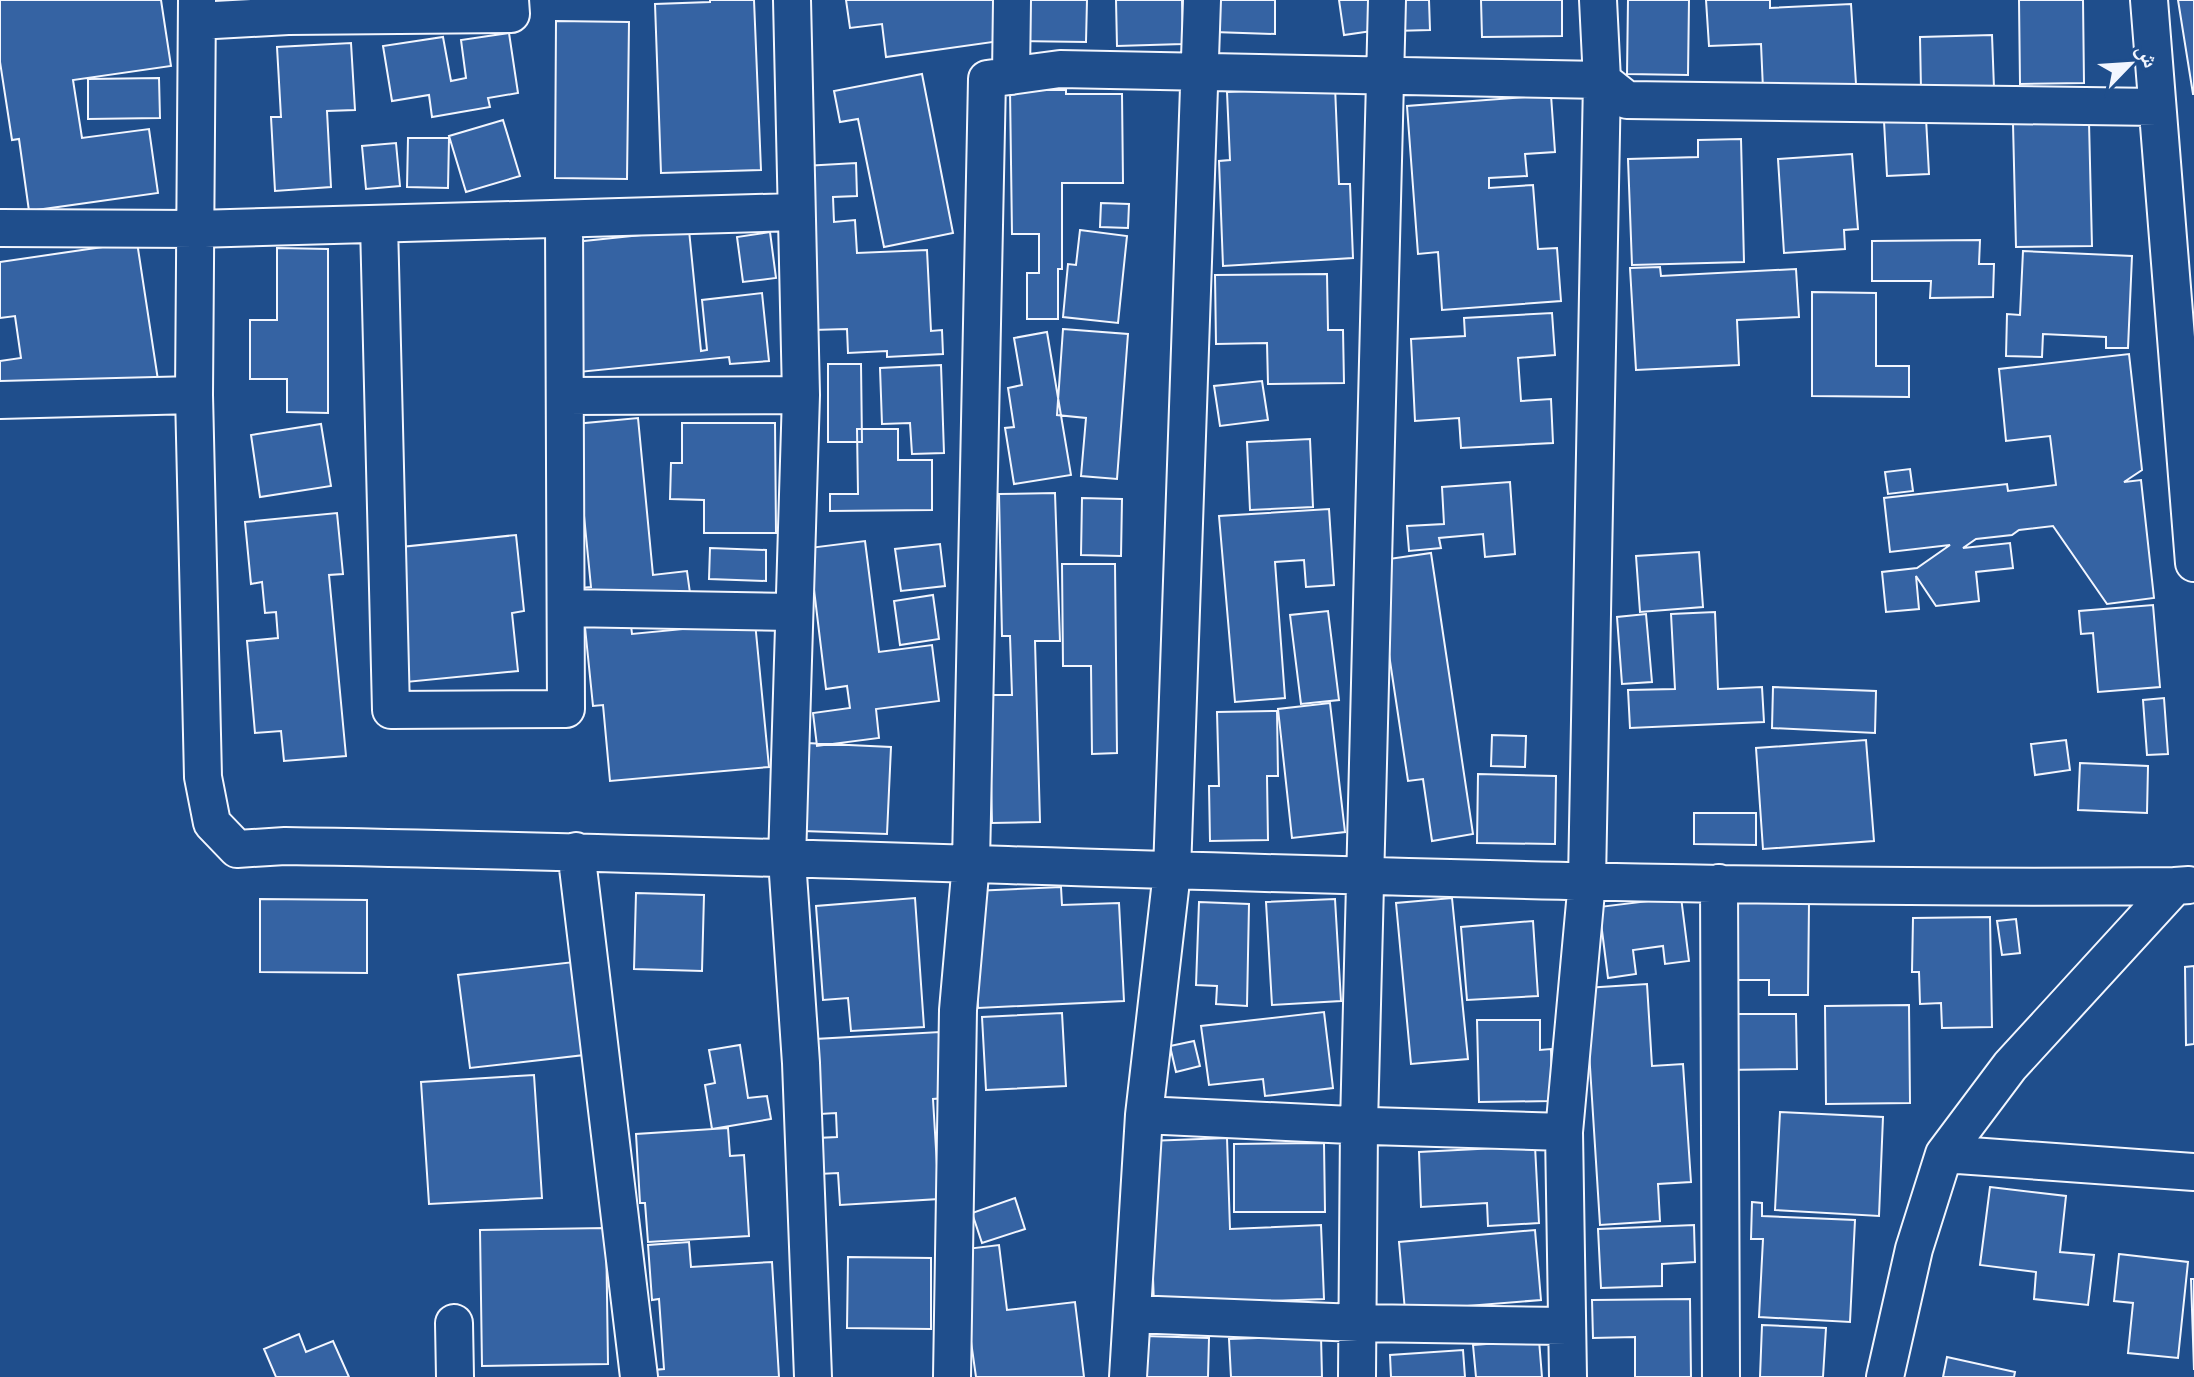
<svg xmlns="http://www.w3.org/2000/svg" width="2194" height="1377" font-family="Georgia,'Noto Naskh Arabic',serif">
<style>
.building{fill:#3563a3;stroke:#f2f6ff;stroke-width:2}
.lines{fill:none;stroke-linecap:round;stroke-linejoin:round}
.street-casing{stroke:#f2f6ff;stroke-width:40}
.street{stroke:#1f4e8c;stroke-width:36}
</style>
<rect width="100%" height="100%" fill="#1f4e8c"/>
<path class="building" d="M0,0h161l10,66 -98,14 9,58 67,-9 9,64 -129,18 -10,-72 -7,1 -12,-78z
M710,0h44l7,170 -100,3 -6,-169 55,-2z
M846,0h148l6,41 -114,16 -4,-33 -32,4z
M1017,0h70l-1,42 -70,-1z
M1116,0h66l1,44 -66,2z
M1215,0h60v34l-61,-2z
M1339,0h35l5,30 -35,5z
M1392,0h37l1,30 -36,1z
M1481,0h81v36l-80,1z
M1628,0h61l-1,75 -61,-1z
M1706,0h64v8l81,-4 5,80 -93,5 -2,-45 -52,2z
M2019,0h64l1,83 -64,1z
M2178,0h16v94h-1z
M556,21l73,1 -2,157 -72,-1z
M509,33l9,60 -30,5 2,9 -58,10 -3,-22 -37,6 -9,-55 60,-9 8,44 15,-3 -5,-38z
M1992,35l2,53 -73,2 -1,-53z
M351,43l4,67 -28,1 4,76 -56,4 -4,-74h10l-4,-70z
M922,74l31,159 -69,14 -26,-128 -18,3 -6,-31z
M159,78l1,40 -72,1v-40z
M1335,86l4,98h11l3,74 -130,8 -4,-105 11,-1 -3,-68z
M1010,90h56v4h56l1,89h-61v86h-4v50h-31v-46h12v-39h-27z
M1551,95l4,57 -30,2 2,22 -38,2v10l44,-3 5,64 19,-1 4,53 -119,9 -4,-58 -20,2 -11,-148z
M1926,118l3,56 -42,2 -3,-55z
M503,120l17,56 -54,16 -17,-56z
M2089,122l3,124 -76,1 -3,-123z
M408,138h41l-1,50 -41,-1z
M1741,139l3,123 -112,3 -4,-106 70,-2v-17z
M396,143l4,43 -34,3 -4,-43z
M1852,154l6,75 -14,1 1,19 -61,4 -6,-94z
M856,163l1,33 -24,1 1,25 21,-2 2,33 70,-3 4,81 11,-1 1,24 -56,3v-6l-39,2 -1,-24 -34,1 -9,-164z
M1101,203l28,1 -1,24 -28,-1z
M689,230l12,121 6,-1 -5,-50 60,-7 7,68 -39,3 -1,-7 -150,15 -14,-129z
M1080,230l47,6 -9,87 -55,-6 5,-53 8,1z
M770,232l6,46 -33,4 -6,-45z
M1980,240l-1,24h15l-1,33 -63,1 1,-17h-59v-40z
M137,242l21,138 -158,24v-43l21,-3 -6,-42 -15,2v-56z
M277,248l51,1v164l-41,-1v-33h-37v-59h27z
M2023,251l109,5 -4,92h-22v-11l-63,-3 -1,23 -36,-1 1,-42 13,1z
M1660,267l1,9 135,-7 3,48 -62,3 2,45 -103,5 -6,-102z
M1327,274l1,56h15l1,53 -76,1 -1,-41 -51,1 -1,-69z
M1812,292l64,1v73h33v31l-97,-1z
M1552,313l3,42 -37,3 3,43 30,-2 2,44 -92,5 -2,-30 -44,3 -4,-82 54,-3 -1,-18z
M1063,329l65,5 -11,145 -36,-3 5,-58 -29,-3z
M1047,332l24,143 -57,9 -9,-56 9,-1 -6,-39 14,-3 -8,-47z
M2129,354l13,116 -18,12 17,-2 13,118 -47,6 -54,-78 -34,4 -7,5 -36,4 -13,9 47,-5 3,25 -37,4 3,29 -43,5 -20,-30 3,33 -33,3 -4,-40 35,-4 33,-23 -60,7 -6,-54 123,-14 1,7 48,-6 -6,-49 -44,5 -7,-72z
M828,364h33l1,78h-34z
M941,365l3,88 -32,1 -2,-31 -28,1 -2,-56z
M1262,381l6,39 -48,6 -6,-40z
M638,418l15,157 34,-4 3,22 -62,5 4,36 123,-12 14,145 -159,14 -7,-76 -10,1 -12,-118 10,-1 -16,-163z
M682,423h93l1,110h-72v-33l-34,-1 1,-36h11z
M321,424l10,62 -71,11 -9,-62z
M857,429h41v31h34v50l-102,1v-17h28z
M1310,439l3,68 -63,3 -3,-68z
M1910,469l3,22 -25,3 -3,-22z
M1510,482l5,72 -30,3 -2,-23 -44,4 2,10 -32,3 -2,-25 37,-2 -2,-37z
M1055,493l5,148h-25l5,181 -48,1 -3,-128h23l-2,-59h-8l-3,-142z
M1082,498l40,1 -1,57 -40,-1z
M1329,509l5,76 -28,2 -2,-27 -29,2 10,136 -50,4 -16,-186z
M337,513l6,61 -14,1 17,181 -62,5 -3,-30 -26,2 -8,-92 31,-3 -2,-26 -11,1 -3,-31 -11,2 -6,-62z
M516,535l8,76 -12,2 6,58 -122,12 -14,-134z
M865,541l14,111 53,-7 7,56 -63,8 3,29 -62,8 -4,-33 37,-5 -3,-22 -21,3 -17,-141z
M940,544l5,42 -44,5 -6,-42z
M710,548l56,2v31l-57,-2z
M1699,552l4,55 -63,5 -4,-56z
M1431,553l42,281 -41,7 -9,-62 -15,2 -33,-220z
M1062,564h53l2,189 -25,1 -1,-88h-28z
M933,595l6,44 -39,6 -6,-44z
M2153,605l7,82 -62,5 -5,-59 -12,1 -2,-23z
M1328,611l11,89 -38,4 -11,-89z
M1715,612l3,77 44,-2 2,35 -134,6 -2,-38 47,-1 -4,-75z
M1646,614l6,68 -30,2 -5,-67z
M1773,687l103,4 -1,42 -103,-5z
M2164,698l4,56 -21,1 -4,-55z
M1330,703l15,129 -53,6 -14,-129z
M1277,711l1,65h-11l1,64 -58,1 -1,-55h10l-2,-74z
M1492,735l34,1 -1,31 -34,-1z
M1866,740l8,101 -111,8 -7,-101z
M2066,740l4,30 -35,5 -4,-31z
M806,743l85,4 -4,87 -84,-3z
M2080,763l68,3 -1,47 -69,-3z
M1478,774l78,2 -1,68 -78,-1z
M1694,813h62v32l-62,-1z
M1061,887l1,18 57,-2 5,98 -146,7 -5,-117z
M636,893l68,2 -2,76 -68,-2z
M1681,897l8,64 -24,3 -2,-18 -30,4 3,24 -28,4 -9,-71z
M915,898l9,129 -73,4 -3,-33 -25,2 -7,-94z
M1452,898l16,161 -57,5 -15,-161z
M260,899l107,1v73l-107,-1z
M1335,899l6,102 -69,4 -6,-103z
M1199,902l50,2 -2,102 -31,-2 1,-18 -21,-1z
M1728,902h81l-1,93h-39v-15h-41z
M1990,917l2,110 -50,1 -1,-25 -21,1 -1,-32h-7l1,-54z
M2016,919l4,34 -18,2 -5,-34z
M1533,921l5,75 -71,4 -6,-73z
M574,962l10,93 -114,13 -12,-93z
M2194,966v78l-8,1 -1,-78z
M1647,984l5,82 31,-2 8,118 -33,2 2,37 -60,4 -15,-237z
M1909,1005l1,98 -84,1 -1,-98z
M1324,1012l9,76 -68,8 -2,-17 -54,6 -8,-59z
M1062,1013l4,73 -80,4 -4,-73z
M1722,1014h74l1,55 -75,1z
M1477,1020h63v30l11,-1 1,52 -73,1z
M940,1032l5,66 -12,1 6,100 -99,6 -2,-32 -19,1 -2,-36 20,-1 -1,-24 -16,1 -5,-75z
M1194,1041l6,25 -24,6 -6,-26z
M740,1045l8,53 19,-2 4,23 -59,10 -7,-44 10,-2 -6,-33z
M534,1075l8,123 -113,6 -8,-122z
M1780,1112l103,5 -4,99 -104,-6z
M728,1128l2,28 14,-1 5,81 -101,6 -3,-39h-5l-4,-69z
M1227,1138l3,91 91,-4 3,74 -170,6 -6,-164z
M1324,1143l1,69h-91v-68z
M1535,1146l4,77 -51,3 -1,-23 -66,4 -2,-55z
M1990,1187l76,9 -6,56 34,3 -6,50 -54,-6 2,-27 -56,-7z
M1015,1198l10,31 -43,14 -10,-30z
M1752,1202l10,1v13l93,4 -5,102 -91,-5 4,-78h-12z
M1694,1225l1,37 -33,2v22l-61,2 -3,-59z
M606,1228l2,136 -126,2 -2,-136z
M1535,1230l6,70 -136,11 -6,-69z
M689,1242l2,25 81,-5 7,115h-126v-7l11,-1 -5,-70 -7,1 -4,-55z
M999,1245l8,65 68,-8 9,75h-108l-18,-127z
M2119,1254l69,8 -10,96 -50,-5 5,-50 -19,-2z
M848,1257l83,1v71l-84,-1z
M2191,1279h3v91z
M1690,1299l1,78h-56v-40l-42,1 -1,-38z
M1762,1325l64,3 -3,49h-63z
M299,1334l7,18 27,-11 16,36h-73l-12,-28z
M1145,1336l64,2 -1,39h-65z
M1321,1336l1,41h-91l-2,-38z
M1539,1340l3,37h-66l-3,-32z
M1463,1350l2,27h-74l-1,-22z
M1947,1357l68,15 -1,5h-71z"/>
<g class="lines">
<defs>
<path id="street" d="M197,0l-3,395 9,382 9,46 25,26 48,-3c630,10 1260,46 1890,40
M792,0l9,395 -14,465 14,203 12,314
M2149,0l45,563
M288,16l223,-2 -1,-14
M197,21l91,-5 -1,-16
M1011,76l1,-76
M379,224l12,486 175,-1 -2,-490
M0,228l196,1 599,-17
M565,396l236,-1
M0,400l194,-5
M566,608l226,4
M576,851l63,526
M1719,883l2,494
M1144,1115l227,11 193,6
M1944,1154l250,18
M1132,1314l226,9 209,3
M454,1323l1,54
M952,1377l6,-367 13,-147 16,-784 73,-10 542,11 25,20 530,7
M1128,1377l16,-262 28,-243 30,-872
M1357,1377l2,-252 28,-1125
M1568,1377l-4,-245 23,-251 15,-801 -4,-80
M1885,1377l29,-128 30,-95 66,-88 165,-180 14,-1"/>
</defs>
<use href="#street" class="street-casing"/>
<use href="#street" class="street"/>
</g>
<g transform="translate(2130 64) rotate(65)" stroke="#1f4e8c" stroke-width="6" paint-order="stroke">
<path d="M0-6L14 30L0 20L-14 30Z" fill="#f2f6ff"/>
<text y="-12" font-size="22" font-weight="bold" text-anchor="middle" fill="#f2f6ff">ش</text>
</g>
</svg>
